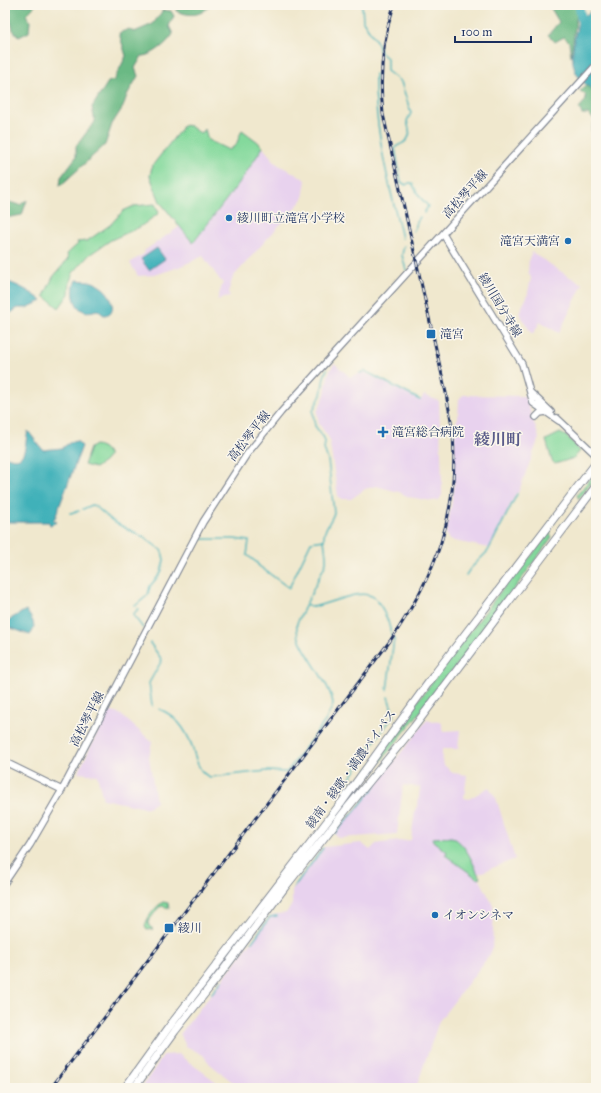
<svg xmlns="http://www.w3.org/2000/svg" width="601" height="1093" font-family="'IM FELL Great Primer','Noto Serif JP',serif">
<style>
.built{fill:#e8d2ee}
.green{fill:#84d99c;stroke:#50847d}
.forest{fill:#6bb984;stroke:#437471}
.water{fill:#41b1b9;stroke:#2e708c}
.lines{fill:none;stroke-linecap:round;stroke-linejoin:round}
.stream{stroke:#41b1b9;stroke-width:1.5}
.river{stroke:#41b1b9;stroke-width:9}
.secondary-casing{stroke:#868c96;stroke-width:8}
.highway-casing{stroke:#868c96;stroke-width:9}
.secondary{stroke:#fff;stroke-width:5.5}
.highway{stroke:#fff;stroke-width:7}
.rail-casing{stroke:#1b2f5e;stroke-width:3}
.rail{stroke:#fbf7ec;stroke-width:1.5;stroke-dasharray:4.5;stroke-linecap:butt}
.poi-dot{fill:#1f6fb2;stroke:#fbf7ec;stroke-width:1.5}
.labels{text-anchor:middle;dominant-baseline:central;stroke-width:3;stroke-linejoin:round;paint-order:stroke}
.street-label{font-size:12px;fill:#1b2f5e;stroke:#fbf7ec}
.poi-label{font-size:12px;fill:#1b2f5e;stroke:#fbf7ec;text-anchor:start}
.district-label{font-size:16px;font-weight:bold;fill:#5a5c8a;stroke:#fbf7ec}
</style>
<rect width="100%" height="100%" fill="#fbf7ec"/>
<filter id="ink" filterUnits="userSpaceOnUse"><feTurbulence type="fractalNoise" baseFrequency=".025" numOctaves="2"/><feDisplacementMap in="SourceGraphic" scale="8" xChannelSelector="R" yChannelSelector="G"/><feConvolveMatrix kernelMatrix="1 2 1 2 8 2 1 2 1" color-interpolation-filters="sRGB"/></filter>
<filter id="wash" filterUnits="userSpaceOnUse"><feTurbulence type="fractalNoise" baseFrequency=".012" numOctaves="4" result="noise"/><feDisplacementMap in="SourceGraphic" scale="16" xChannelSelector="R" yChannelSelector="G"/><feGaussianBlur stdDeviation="0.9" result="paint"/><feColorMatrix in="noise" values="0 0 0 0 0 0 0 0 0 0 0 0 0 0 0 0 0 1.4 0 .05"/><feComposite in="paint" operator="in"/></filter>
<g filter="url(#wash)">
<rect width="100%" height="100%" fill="#f0e8ce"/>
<path class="built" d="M184,125l6,1 10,7 3,-1 2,-3 3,11 21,10 7,-5 6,-15 16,12 19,22 29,16 -3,19 -70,78 -5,15 2,5 -11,2 -2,2 6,-19 -3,-2 -17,-24 -24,11 -24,8 -17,1 -8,-13 15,-10 -1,-2 35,-24 -19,-25 -10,-26 2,-10z
M532,252l34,23 17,9 -24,49 -19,-11 -7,12 -2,-1 -12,-21 8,-15 4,-19 -3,-6 1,-13z
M334,363l16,14 14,-5 56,29 4,-6 15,6 3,79v15l-3,5 -7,1 -23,-4 -10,-5 -23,-6 -11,3 -14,10h-9l-4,-3 -9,-58 -10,-14 -2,-12 8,-18 3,-19z
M463,395l59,1 4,2 13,40 -21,55h-2l-27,55 -40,-8 -3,-6 8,-44 1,-66 3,-6 1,-19z
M108,711l12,3 32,28 -3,15 7,45 -10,6 -43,-9 -6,-24 -19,-2z
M427,720l6,2 8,-1 3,10 16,-1 -2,19h-16v9l2,7 9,8 14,2 -3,23 5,1 20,-12 7,11 19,61 -38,15 16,31 1,7 -2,38 -3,6 -50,65 -23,67h-176l-30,-24 -7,-9 -17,-9 -6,-12 92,-119 14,-2 6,-8v-14l32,-44 37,-4 9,7 6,-6 5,-1 30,-3 4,-30 3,-6 2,-17 -17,-2 -6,49 -59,4 -4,-5 22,-24z
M178,1054l40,29 8,5h-85l23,-33z"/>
<path class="green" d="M184,125l6,1 10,7 3,-1 2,-3 3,11 21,10 7,-5 6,-15 16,12 5,5 -21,32 -49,64 -33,-41 -10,-26 2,-10z
M155,204l4,9 -19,14 -29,13 -22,15 -16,18 -3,8 -1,13 -10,14 -15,-12 9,-19 15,-18 -1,-5 11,-10 -1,-2 10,-1 23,-16 13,-14 11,-5z
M560,433l8,4 12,14 -6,7 -19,6 -3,-3 -6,-21z
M95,445c7,1 12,4 14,11l-5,6 -9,6 -11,-3 6,-17z
M595,473l1,3 -17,23 -2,-4z
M551,530l-1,5 2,2c-76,106 -156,207 -239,308l101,-139 102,-135 16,-16z
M452,837c15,7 21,27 28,41l-2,1 -33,-24 2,-3 -14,-11 -1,-3z
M163,902l5,1 1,6 -5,-3 -5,1 -11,15 1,4 4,3 -6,1 -2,-3c1,-9 11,-21 18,-25z"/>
<path class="forest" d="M5,5h31l-10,10 4,6 -1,11 -10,5 -6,-7 -2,-8 -6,-2 2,-9z
M177,5h33c-9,12 -21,11 -34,6z
M549,5h25l3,7 -6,44 -2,-14 -5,-5 -9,5 -7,-7 11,-13z
M163,10l8,1 3,5 -5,10 4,8c-5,9 -21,22 -31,22l-7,12 3,8 -11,19 -4,12 -11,17 -7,21 -45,41 1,-9 15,-20v-11c7,-8 12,-17 19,-24l-3,-15 16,-25 6,-2 12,-24 -7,-23 10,-4 5,3 19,-8z
M586,85l6,4 4,6v42l-5,-7 4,-10 -7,-6h-6l-3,-6 7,-8 -1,-6 -5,-3z
M27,200l-5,15 -17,3v-17l15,4z"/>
<path class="water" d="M593,10l3,7v77c-5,-7 -14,-11 -18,-18 -11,-16 -2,-39 0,-56z
M157,248l8,11 -16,11 -8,-11z
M76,280c6,1 13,0 19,3 3,2 8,5 10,7 7,7 13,24 -1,25l-7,-5c-4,1 -9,3 -13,1 -11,-4 -13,-22 -8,-31z
M5,281c13,4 27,11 37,20l-16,7h-8l-13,9z
M28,431l15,19 19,-2 9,-6 6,-1 5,5 -27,72 -2,2 4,2 -7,3 -1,-3h-44v-66c23,11 19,-12 23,-25z
M26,610c6,9 12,16 4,25l-19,-7h-6v-6z"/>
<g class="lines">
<path class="stream" d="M362,5l1,16 15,23 2,8 7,6v13l14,11 10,31 -4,8c2,8 6,16 -4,22 -3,2 -6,2 -8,5l6,34 5,3 3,-2h3l7,13 9,10 -4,7
M375,74c-1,55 14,111 27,164
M413,231c4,-4 3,-10 7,-14
M404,246l-2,9 4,15
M360,373l5,-2 55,29
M83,509l9,-4 3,1 19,16 31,16 16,12 2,5 1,5 -3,13 -11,13 -2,9 -13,11
M70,513l9,-2
M201,539h33l15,2 -2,14 9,7 3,4 30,22 22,-46 13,-2
M466,575l4,-6 18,-18 29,-57
M307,604l3,3c18,-1 54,-23 67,-7 2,3 3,6 5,8 1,4 4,8 5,11 3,6 3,16 7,20l-7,51
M137,608l1,1 -5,6 10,13
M150,643l12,17 -13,23 3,23
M159,709c16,6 27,21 33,37 3,10 6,27 18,31l57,-6 20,1 39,-52c1,-4 7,-13 7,-16 -2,-24 -40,-59 -36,-81l29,-60c1,-9 -2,-17 -2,-26 0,-9 7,-15 10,-24l-6,-53 -4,-11 1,-7 -1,-4 -9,-12 -2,-12v-4l8,-15 3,-18 3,-8
M344,788l31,-48 19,-25 -6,-18
M335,833l20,-22 21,-26
M293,888l30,-40
M252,942l18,-25 7,-1
M212,993l10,-13"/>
<path class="river" d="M579,5l4,24"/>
</g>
</g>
<g filter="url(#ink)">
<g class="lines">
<defs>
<path id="secondary" d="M443,234l73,120 6,10 11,39 26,18
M530,392l21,20
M536,417l4,-4 6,-1
M557,418l39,37
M5,762l57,28
M5,882l25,-37 32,-55 141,-268 44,-68 34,-42 315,-347"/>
<path id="highway" d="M125,1088l44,-61 173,-225 95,-131 159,-208
M134,1088l41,-57 46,-58 64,-86 64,-81 65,-79 182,-241"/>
</defs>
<use href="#secondary" class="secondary-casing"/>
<use href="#highway" class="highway-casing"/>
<use href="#secondary" class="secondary"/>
<use href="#highway" class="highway"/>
<defs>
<path id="rail" d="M51,1088l339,-447c45,-65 69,-126 63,-206 -1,-14 -5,-28 -7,-42l-63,-279c-4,-37 -1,-73 11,-109"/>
</defs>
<use href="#rail" class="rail-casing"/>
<use href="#rail" class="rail"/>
</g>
</g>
<g class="poi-dot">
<circle cx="229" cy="218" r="4"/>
<circle cx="568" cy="241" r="4"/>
<rect x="426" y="329" width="10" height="10" rx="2"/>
<path d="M381 426h4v4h4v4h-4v4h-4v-4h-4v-4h4z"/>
<circle cx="435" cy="915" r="4"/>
<rect x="164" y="923" width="10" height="10" rx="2"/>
</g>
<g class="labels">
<g class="street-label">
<text transform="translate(465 194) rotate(-48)">高松琴平線</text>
<text transform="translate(500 305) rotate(59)">綾川国分寺線</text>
<text transform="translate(249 436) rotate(-52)">高松琴平線</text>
<text transform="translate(87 719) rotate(-63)">高松琴平線</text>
<text transform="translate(351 769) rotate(-54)">綾南・綾歌・満濃バイパス</text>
</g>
<g class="poi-label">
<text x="237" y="218">綾川町立滝宮小学校</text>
<text x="560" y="241" text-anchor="end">滝宮天満宮</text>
<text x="440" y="334">滝宮</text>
<text x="392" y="432">滝宮総合病院</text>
<text x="443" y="915">イオンシネマ</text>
<text x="178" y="928">綾川</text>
</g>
<g class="district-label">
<text x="498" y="439">綾川町</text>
</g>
</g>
<rect width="601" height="1093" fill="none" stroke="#fbf7ec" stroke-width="20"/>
<path d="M455 36v6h76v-6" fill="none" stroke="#1b2f5e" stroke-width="2"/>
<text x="461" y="36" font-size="12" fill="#1b2f5e" stroke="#fbf7ec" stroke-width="3" paint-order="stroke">100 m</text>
</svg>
